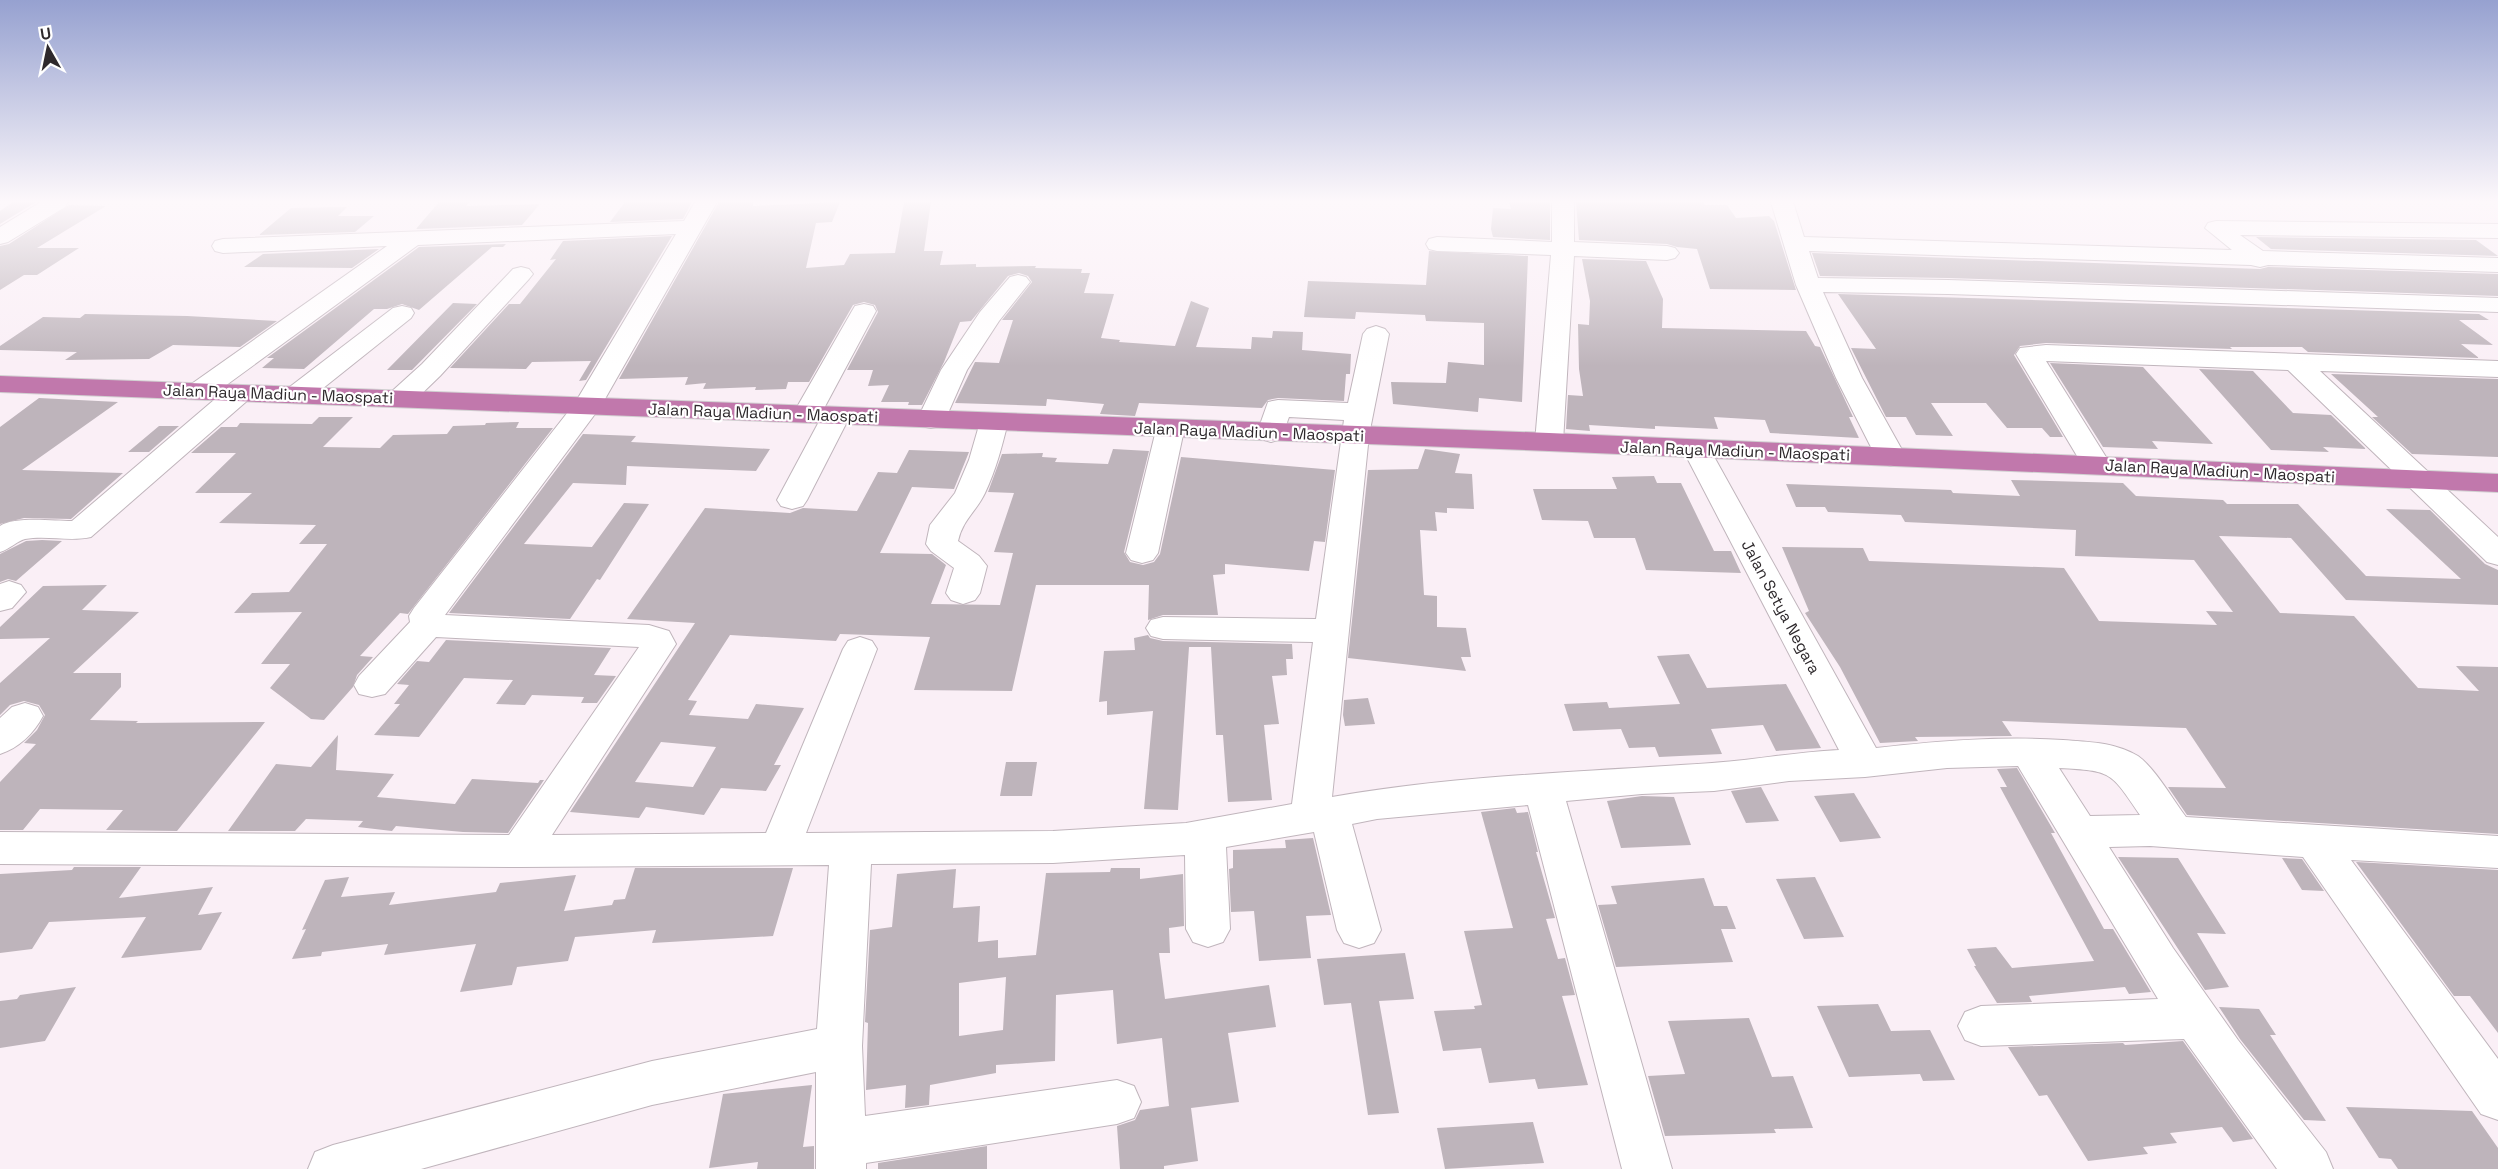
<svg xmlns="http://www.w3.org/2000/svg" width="2498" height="1169" font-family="'Space Grotesk',sans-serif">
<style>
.building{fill:#beb4bb;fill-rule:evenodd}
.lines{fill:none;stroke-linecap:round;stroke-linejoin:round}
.minor-casing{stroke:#c0b5bc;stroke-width:2}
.highway-casing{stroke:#d1d0d1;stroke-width:2}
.minor{fill:#fff;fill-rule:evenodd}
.highway{fill:#c178ac;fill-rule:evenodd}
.labels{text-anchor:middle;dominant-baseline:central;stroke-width:4.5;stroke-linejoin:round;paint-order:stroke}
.street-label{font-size:16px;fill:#2e292c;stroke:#fff}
</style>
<rect width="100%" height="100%" fill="#faeff6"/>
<path class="building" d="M13,202h23l-36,22v-13z
M439,202h30l-3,4 74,-2 -18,21 -106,4z
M625,202h67l-9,17 -73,3z
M719,202h34v4l87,-4 -8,20 -16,1 -10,45 38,-3 6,-11 45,-1 9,-51h27l-7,49h19l-3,14 36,-1v3l60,-1 -1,2 47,1 -1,4h9l-6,20 30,1 -13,44 19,2 -1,2 56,4 16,-45 18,7 -13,39 55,2 1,-12 20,1 1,-7 30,1 -1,18 49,4 -1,20h-4l-2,27 -66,-3 -10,2 -6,8 -123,-5 -4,13 -35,-2 4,-10 -57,-5 -1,7 -91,-3 20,-41 24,1 14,-43h-11l30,-38 -4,-6 -9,-3 -11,3 -37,45 -11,1 -16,40 -22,43h-14l1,-3h-28l8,-17 -21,1 5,-16h-26l31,-58 -3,-7 -11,-3 -11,3 -44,77h-21l-2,7 -31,1 1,-3 -53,2 3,-6 -21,2 3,-8 -69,2z
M1509,202h41v38l-57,-3 -2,-8 2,-21 18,1z
M1576,202h128v3h23l9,13 33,-2 5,5 22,69 -86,-1 -13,-40 -20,-2 -10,-3 -88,-4z
M69,205l37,1 -69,42h42l-42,27h-13l-24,15v-44l9,-2z
M347,207l-9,9h36l-19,16 -96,3 32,-27z
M672,236l-86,144 -7,1 12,-20 -59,1 -6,7 -76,-1 59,-64h11l36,-45 -6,1 13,-19z
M2256,237l220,3 22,16 -227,-7z
M506,244l-3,3h-11l-73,63 -17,-6 -15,5h-13l-70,60 -42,-1 12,-10h-7l152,-111z
M379,249l-27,19 -108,-1 19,-13z
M1429,251l99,5 -6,146 -43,-4 -1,14 -85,-8 -2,-22 55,1 2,-21 36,3v-42l-58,-2 -1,-6 -69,-3 -1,7 -51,-2 4,-36 118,4z
M1812,253l448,16 8,-2 230,7v22l-550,-18 -128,-2z
M1582,259l64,2 17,38 -1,29 144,3 9,15 5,1 33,70h-4l10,21 -89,-5 -5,-13 -51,-3 4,12 -63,-3v3l-66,-4 1,6 -24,-2 2,-34 15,1 -4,-27 -1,-45 11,1 1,-24z
M1838,294l641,20 10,6h-30l34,25 -32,-1 18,14 -171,-6 -6,-5h-72l2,2 -186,-6 -26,3 -6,9 49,82h-13l-8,-9h-35l-21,-25h-55l22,33 -37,-1 -10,-18h-20l-35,-69 25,1z
M453,303l24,1 -65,66h-25z
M85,314l102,2 90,5 -37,26 -67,-2 -24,14 -84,1 12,-8 -77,-2v-4l43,-29 37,1z
M2050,363l93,4 70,77 -61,-3 6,8 -55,-2z
M2199,369l54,2 40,42 38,2 35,34 -43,-2 6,5 -58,-2z
M2331,374l167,5v78l-86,-3 -40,-37h6z
M39,398l79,4 -96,68 101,3 -52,46 -47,-1 -24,6v-97z
M319,417h34l-30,30 57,1 13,-13 54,-1 6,-8 32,-1 1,-2 33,-1 -3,6h37l-145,186 -8,-1 -40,43 13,1 -16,18 -4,12 -29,33 -13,-1 -41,-31 20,-24h-29l41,-52 -68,1 18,-20 37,-1 38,-48h-28l17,-19 -97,-2 33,-30h-57l41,-40h-45l30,-26h16l3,-4 72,1z
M159,426h20l-30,26h-21z
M583,434l53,2 -5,6 139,7 -14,22 -129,-5 -1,19 -53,-2 -49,61 68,3 32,-44 25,1 -49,76 -3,-1 -27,40 -121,-6z
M1113,449l36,2 -25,101 6,10 13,3 11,-3 6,-8 21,-97 154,13 -10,72 -11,-1 -5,30 -84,-7v10l-12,1 5,40h-55l-15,5 1,-35h-113l-24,106 -98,-1 16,-53 -90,-3 -4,7 -106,-6 -42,65 9,1 -8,14 59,4 8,-15 48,4 -30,57h7l-15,26 -45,-3 -17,27 -58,-8 -7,11 -69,-6 125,-189 -68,-4 78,-111 85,5 13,-5 54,3 21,-39 19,1 12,-23 60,2 -15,37 -42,-2 -32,66 52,1 14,11 -15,39 69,1 13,-52 -19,-1 20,-59 -26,-1 14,-38 41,-1 -1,4 15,1 -2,4 53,2zM661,742l55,5 -23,40 -58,-5z
M1425,449l35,5 -5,19 17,1 2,35 -27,-1v5l-12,-1 2,19 -17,-1 4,65 13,1v31l29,1 5,29h-10l5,14 -118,-13 20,-188 50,-1z
M1654,476l3,7h24l33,68h17l10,22 -95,-3 -11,-32h-41l-6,-17 -46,-1 -9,-31h84l-5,-12z
M2011,480l112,3 13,13 87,4 4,4h71l68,72 95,3 -75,-70 44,1 55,54 13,6v35l-152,-5 -55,-62 -72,-2 61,77 74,3 64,72 61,3 -23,-25 42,1v167l-311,-19 -19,-28 58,1 -40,-60 -184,-7 10,15 -97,1 3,4 -38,2 -40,-76 -35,-54 4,-2 -27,-64 81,1 6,13 195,7 35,53 118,4 -11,-14 27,1 -39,-52 -119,-4 1,-26 -171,-8 -4,-7 -73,-3 -3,-5h-29l-10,-23 165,6 2,3 67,3z
M42,540l20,1 -46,40 -8,-2 -8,3v-28l26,-13z
M107,585l-25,25 57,2 -66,61h48v14l-31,33 48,1 -2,2 129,-1 -88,109 -71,-1 17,-20 -83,-1 -17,21h-23v-48l36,-38 -12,-1 13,-13 8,-15 -6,-10 -15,-4 -14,4 -10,10v-32l50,-45 -50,1v-12l43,-41z
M1148,635l2,3 13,3 129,3 1,15h-7l1,16 -15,1 7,48 -15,1 8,75 -44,2 -5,-67h-7l-5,-88h-22l-11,163 -34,-1 9,-98 -46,4v-14l-8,1 5,-51 31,-1 -1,-12z
M446,640l165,8 -17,27 22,1 -19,27h-16l3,-6 -52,-2 -7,10 -29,-1 17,-24 -49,-2 -45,59 -45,-2 26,-31h-6l15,-19 -12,-1 20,-23 12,1z
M1689,654l18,34 79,-4 35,64 -45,3 -13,-26 -52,4 11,25 -63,3 -4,-10 -26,1 -8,-19 -48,2 -9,-27 43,-2 2,6 71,-4 -23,-48z
M1368,698l7,26 -30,2 -2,-11 1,-15z
M338,735l-2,35 58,4 -17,23 78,7 17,-25 66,4 2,-3h4l-36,53 -45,-1 -67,-6 -4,5 -34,-4 5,-6 -57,-2 -11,12h-67l48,-67 35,3z
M1006,762h31l-5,34h-32z
M2017,768l38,65h-4l53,96h9l38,63 -22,2 -4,-7 -96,9 3,6 -35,1 -23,-37h2l-9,-17 29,-2 16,21 82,-7 -94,-174h7l-10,-18z
M1761,787l18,34 -33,2 -15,-32z
M1854,793l27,45 -41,4 -26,-46z
M1642,796l32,1 17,48 -70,3 -14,-47z
M1515,808l2,5 11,-1 10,40h-2l19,66 -9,1 12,40 7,-1 10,37 -13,1 26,89 -50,4 -3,-10 -46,4 -8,-35 -38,3 -9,-40 41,-2 -1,-3 8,-1 -18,-74 49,-3 -32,-116z
M1313,838l18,77 -25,1 5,42 -52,3 -5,-50 -23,1 -2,-43 4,-1v-18l53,-2 -1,-8z
M2118,857l60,1 48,76 -29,-1 32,54 -24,3z
M2282,858l20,1 22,32 -22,-1z
M2356,862l142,8v163l-28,-37h-16z
M74,867h67l-22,31 94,-11 -15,28 24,-3 -21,38 -80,8 25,-41 -97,5 -17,27 -32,4v-79l72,-4z
M635,868h158l-20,68 -121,7 4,-13 -81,7 -7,24 -51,6 -5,18 -52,7 16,-48 -92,11 4,-11 -66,8 -1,4 -29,3 14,-30 -4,1 23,-50 24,-3 -8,20 54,-5 -6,13 107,-13 4,-9 76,-8 -12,36 48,-6 2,-5 11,-1z
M1111,868h29v11l43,-5 1,52 -15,2 1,25h-11l6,46 104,-14 7,42 -48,6 11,69 -48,6 7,53 -34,5v3h-44l-3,-43 18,-6 5,-10 29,-4 -7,-68 -45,6 -4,-54 -57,5 -1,66 -59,4v8l-66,12 -1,20 -24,3 1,-23 -40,5 2,-67 -3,-1 5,-92 22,-3 5,-53 59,-5 -3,39 27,-2 -2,36 20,-2v18l38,-3 10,-82 64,-1zM1006,977l-3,53 -44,6v-53z
M1815,877l29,60 -40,2 -28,-60z
M1704,878l10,28h13l9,23h-15l12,33 -117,5 -18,-62 19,-1 -6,-18z
M1405,953l9,46 -35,2 20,112 -31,2 -17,-112 -27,2 -7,-46z
M76,987l-31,54 -45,7v-47l17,-2 3,-4z
M1878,1004l13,27 39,-1 25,50 -32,1 -3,-7 -71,3 -32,-71z
M2219,1007l40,2 17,26h-6l56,86 -22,-1 -64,-81z
M1749,1018l23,59 21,-1 20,52 -39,1 2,4 -111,3 -17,-60 37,-2 -17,-53z
M2183,1041l70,98 -20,3 -11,-15 -52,6 7,10 -34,4 5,7 -60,7 -41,-66 -8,1 -31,-49 115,-4 2,2z
M812,1085l-9,62 11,-1v23h-57l1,-7 -49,6 14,-74z
M2346,1107l126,4 26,37v21h-100l-7,-10 -12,-1z
M1533,1122l11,41 -99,6 -8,-41z
M987,1146v23h-109v-6z"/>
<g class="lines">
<defs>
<path id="minor" d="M41,202h27l-3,5 -57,35 -8,2v-17z
M695,202h22l-116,204 -156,209 204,10 20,6 7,13 -124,191 214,-2 77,-184 5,-8 12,-4 12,4 5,8 -71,184 247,-2 133,-8 106,-19 21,-162 -150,-3 -12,-3 -5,-8 5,-8 12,-3 153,2 28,-199 -55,-3 -8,22 -10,3 -10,-3 -4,-6 11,-31 10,-2 70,3 15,-69 4,-5 9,-3 9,3 4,5 -20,101 -37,362c125,-22 254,-25 380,-34 43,-3 85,-11 127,-13l-156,-300 4,-6 10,-3 10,3 169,304c62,-7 124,-12 187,-8 26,2 51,2 75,16 17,12 35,44 48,61l312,19v32l-147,-8 147,199v61l-17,-6 -178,-257 -153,-11 -41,1 64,101 65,92 88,112 7,17h-56l-93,-130 -203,7 -16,-6 -7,-14 7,-14 16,-6 177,-7 -140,-233 -71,2 -82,9 -76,4 -75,10 -72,3 -76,7 106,368h-50l-94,-364 -151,14 -25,5 29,106 -7,13 -15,5 -15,-5 -7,-13 -23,-98 -88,15 4,82 -7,13 -15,5 -15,-5 -7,-13 -1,-74 -132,8 -182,1 -9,182 3,70 252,-36 17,6 7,16 -7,16 -17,6 -251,39v6h-50v-97l-164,33 -231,64h-113l7,-17 18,-7 319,-84 165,-32 12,-164 -309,2 -520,-3v-32l509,3 130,-188 -203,-10 -51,57 -13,3 -13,-3 -5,-9 5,-9 51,-54 -1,-6 5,-8 161,-205 101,-169 -258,11 -208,152 -10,2 -10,-2 -4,-6 4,-6 197,-139 -164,7 -8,-2 -3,-5 3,-5 8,-2 461,-18zM2059,768c53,3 51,3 81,47l-50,1z
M1552,202h22v40l93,4 8,2 4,5 -4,5 -8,2 -93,-4 -11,186 -4,6 -10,3 -10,-3 -4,-6 16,-187 -114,-4 -8,-2 -3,-5 3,-5 8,-2 115,5z
M1771,202h22l11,35 428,13 -27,-22 3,-5 8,-2 282,3v14l-258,-3 23,16 235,7v14l-230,-7 -8,2 -9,-2 -442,-14 9,27 130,2 550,18v14l-550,-18 -125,-2 39,86 44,79 -5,6 -10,3 -10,-3 -5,-6 -40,-79 -40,-93z
M521,267l8,2 4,5 -4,5 -89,97 -30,29 -10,2 -10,-2 -4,-6 4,-6 32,-29 91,-95z
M1018,275l8,2 4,5 -31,39 -32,49 -22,50 -4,6 -10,2 -10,-2 -4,-6 24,-50 39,-58 30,-35z
M864,304l9,2 3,5 -55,103 -4,6 -10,2 -10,-2 -4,-6 59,-103 3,-5z
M402,306l9,2 3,5 -3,5 -104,83 -10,2 -10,-2 -4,-6 4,-6 106,-81z
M2046,345l452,16v16l-178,-6 178,166v28l-11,-3 -199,-192 -242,-9 65,104 -5,6 -10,3 -10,-3 -70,-117 4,-6z
M238,386l10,2 4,6 -4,6 -157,137c-22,5 -44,-2 -66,2 -8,2 -15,10 -25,13v-26c14,-10 54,-5 72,-5l156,-133z
M836,408l10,2 4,6 -43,84 -4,6 -11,3 -11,-3 -4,-6 45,-84 4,-6z
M994,414l10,2 4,6c-6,24 -12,48 -23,71 -9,19 -22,26 -27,48l21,15 8,10 -7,27 -5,7 -12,4 -12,-4 -5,-7 8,-25 -23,-17 -5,-7 4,-19 25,-32 14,-33 11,-38 4,-6z
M1170,421l10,3 4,6 -26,123 -5,7 -11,3 -11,-3 -5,-7 30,-123 4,-6z
M9,581l12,4 5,7 -14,16 -12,3v-27z
M25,703l13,4 5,9c-9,17 -24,32 -43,38v-36l12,-11z"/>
<path id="highway" d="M0,376l1549,57 949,41v18l-949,-41 -1549,-59z"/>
</defs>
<use href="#minor" class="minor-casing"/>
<use href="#highway" class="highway-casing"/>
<use href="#minor" class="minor"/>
<use href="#highway" class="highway"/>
</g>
<linearGradient id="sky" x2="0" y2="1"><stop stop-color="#96a1d0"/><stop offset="0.55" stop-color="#fdf8fb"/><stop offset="1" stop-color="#fdf8fb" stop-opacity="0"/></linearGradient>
<rect width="2498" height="366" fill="url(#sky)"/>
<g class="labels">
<g class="street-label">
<text transform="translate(278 394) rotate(2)">Jalan Raya Madiun - Maospati</text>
<text transform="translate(763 413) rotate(2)">Jalan Raya Madiun - Maospati</text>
<text transform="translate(1249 432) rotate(2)">Jalan Raya Madiun - Maospati</text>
<text transform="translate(1735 451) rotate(2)">Jalan Raya Madiun - Maospati</text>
<text transform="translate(2220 471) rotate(3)">Jalan Raya Madiun - Maospati</text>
<text transform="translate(1781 607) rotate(62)">Jalan Setya Negara</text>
</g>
</g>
<g transform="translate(48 48) rotate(351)" stroke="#ffffff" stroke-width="4.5" paint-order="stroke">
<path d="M0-4.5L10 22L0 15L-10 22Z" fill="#2e292c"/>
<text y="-9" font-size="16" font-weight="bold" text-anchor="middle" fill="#2e292c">U</text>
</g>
</svg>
